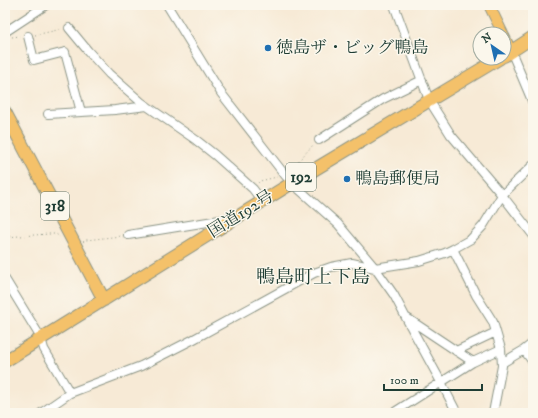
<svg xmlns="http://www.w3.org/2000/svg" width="538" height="418" font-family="'IM FELL DW Pica','Noto Serif JP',serif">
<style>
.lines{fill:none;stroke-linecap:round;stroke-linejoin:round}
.minor-casing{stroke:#8b9485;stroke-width:10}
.major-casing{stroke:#8b9485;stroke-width:12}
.highway-casing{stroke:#8b9485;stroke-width:14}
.path{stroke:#8b9485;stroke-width:1;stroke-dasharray:1 3;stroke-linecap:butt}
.minor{stroke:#fff;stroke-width:8}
.major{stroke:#f4c16a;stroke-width:10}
.highway{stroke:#f4c16a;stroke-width:12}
.poi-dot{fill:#1f6fb2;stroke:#fbf7ec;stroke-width:1.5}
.labels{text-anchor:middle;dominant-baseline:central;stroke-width:3;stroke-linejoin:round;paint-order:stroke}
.shield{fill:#fbf7ec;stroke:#61756b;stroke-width:1}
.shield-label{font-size:16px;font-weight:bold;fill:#1f3d34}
.poi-label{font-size:17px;fill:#1f3d34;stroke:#fbf7ec;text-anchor:start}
.street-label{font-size:17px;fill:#1f3d34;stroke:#fbf7ec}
.quarter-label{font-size:19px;fill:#1f3d34;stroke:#fbf7ec}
</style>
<rect width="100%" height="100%" fill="#fbf7ec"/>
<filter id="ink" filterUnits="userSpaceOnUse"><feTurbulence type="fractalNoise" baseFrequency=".025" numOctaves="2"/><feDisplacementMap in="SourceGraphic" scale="8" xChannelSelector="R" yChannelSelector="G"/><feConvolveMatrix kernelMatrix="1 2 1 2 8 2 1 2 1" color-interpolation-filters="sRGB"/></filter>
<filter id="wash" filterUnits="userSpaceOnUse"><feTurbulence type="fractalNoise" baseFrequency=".012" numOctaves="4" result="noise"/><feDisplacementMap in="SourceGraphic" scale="16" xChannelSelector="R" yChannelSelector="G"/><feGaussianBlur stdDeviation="0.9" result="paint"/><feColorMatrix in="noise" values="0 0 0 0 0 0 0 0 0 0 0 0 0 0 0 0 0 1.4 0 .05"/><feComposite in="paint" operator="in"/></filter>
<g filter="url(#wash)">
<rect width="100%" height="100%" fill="#f7ead6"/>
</g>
<g filter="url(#ink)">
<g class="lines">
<defs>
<path id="minor" d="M167,5l54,88 64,82 7,8 46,41 37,44 19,27 12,23 35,64 16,31
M394,5l35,95 22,35 51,60 31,40
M69,28l19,23 21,23 32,28 55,38 19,15 38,34 9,12
M5,32l41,-27
M28,36l6,24 31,-8 16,60
M511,51l22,52
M48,114l67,-4 32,-4
M319,140l64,-41 39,-19
M128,235l104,-17
M453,249l23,46 17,27 8,27 1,17 -9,47
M5,279l36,59 3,11 26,44
M407,318l66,44
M524,350l9,12
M456,351l40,-19
M502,363l22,-13 9,-7
M41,413l29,-20 71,-27 51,-26 122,-67 17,-6 21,-4 23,5 44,-7 26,-8 8,-4 18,-10 12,-13 19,-31 31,-30
M393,413l80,-51 28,-13"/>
<path id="major" d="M489,5l14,29
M504,36l7,15"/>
<path id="highway" d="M504,56l29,-19
M5,112l99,188
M5,361l287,-178 208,-125"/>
</defs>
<use href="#minor" class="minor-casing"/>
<use href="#major" class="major-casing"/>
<use href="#highway" class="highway-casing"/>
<path class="path" d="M35,35l27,-6
M12,37l8,-1
M290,170l24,-26
M258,183l2,-2 17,-4
M5,237l44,-3h7l4,3
M83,242l3,-2 35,-4"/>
<use href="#minor" class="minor"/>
<use href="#major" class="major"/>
<use href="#highway" class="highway"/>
</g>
</g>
<g class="poi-dot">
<circle cx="268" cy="48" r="4"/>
<circle cx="347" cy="179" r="4"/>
</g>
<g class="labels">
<g class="shield">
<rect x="286" y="163" width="30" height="28" rx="3"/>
<rect x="41" y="192" width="28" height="28" rx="3"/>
</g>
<g class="shield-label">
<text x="301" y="177">192</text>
<text x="55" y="206">318</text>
</g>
<g class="poi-label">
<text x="276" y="48">徳島ザ・ビッグ鴨島</text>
<text x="355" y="179">鴨島郵便局</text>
</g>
<g class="street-label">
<text transform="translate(241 214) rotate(-32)">国道192号</text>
</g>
<g class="quarter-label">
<text x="313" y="277">鴨島町上下島</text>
</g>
</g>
<rect width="538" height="418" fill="none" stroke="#fbf7ec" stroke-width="20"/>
<g transform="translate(492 46) rotate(326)"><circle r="19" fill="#fbf7ec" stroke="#a3ada2"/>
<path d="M0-3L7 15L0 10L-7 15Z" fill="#1f6fb2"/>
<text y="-6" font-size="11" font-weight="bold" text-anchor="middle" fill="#1f3d34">N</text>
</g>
<path d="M384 384v6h98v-6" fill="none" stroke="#1f3d34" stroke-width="2"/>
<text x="390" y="384" font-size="12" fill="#1f3d34" stroke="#fbf7ec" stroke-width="3" paint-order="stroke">100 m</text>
</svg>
